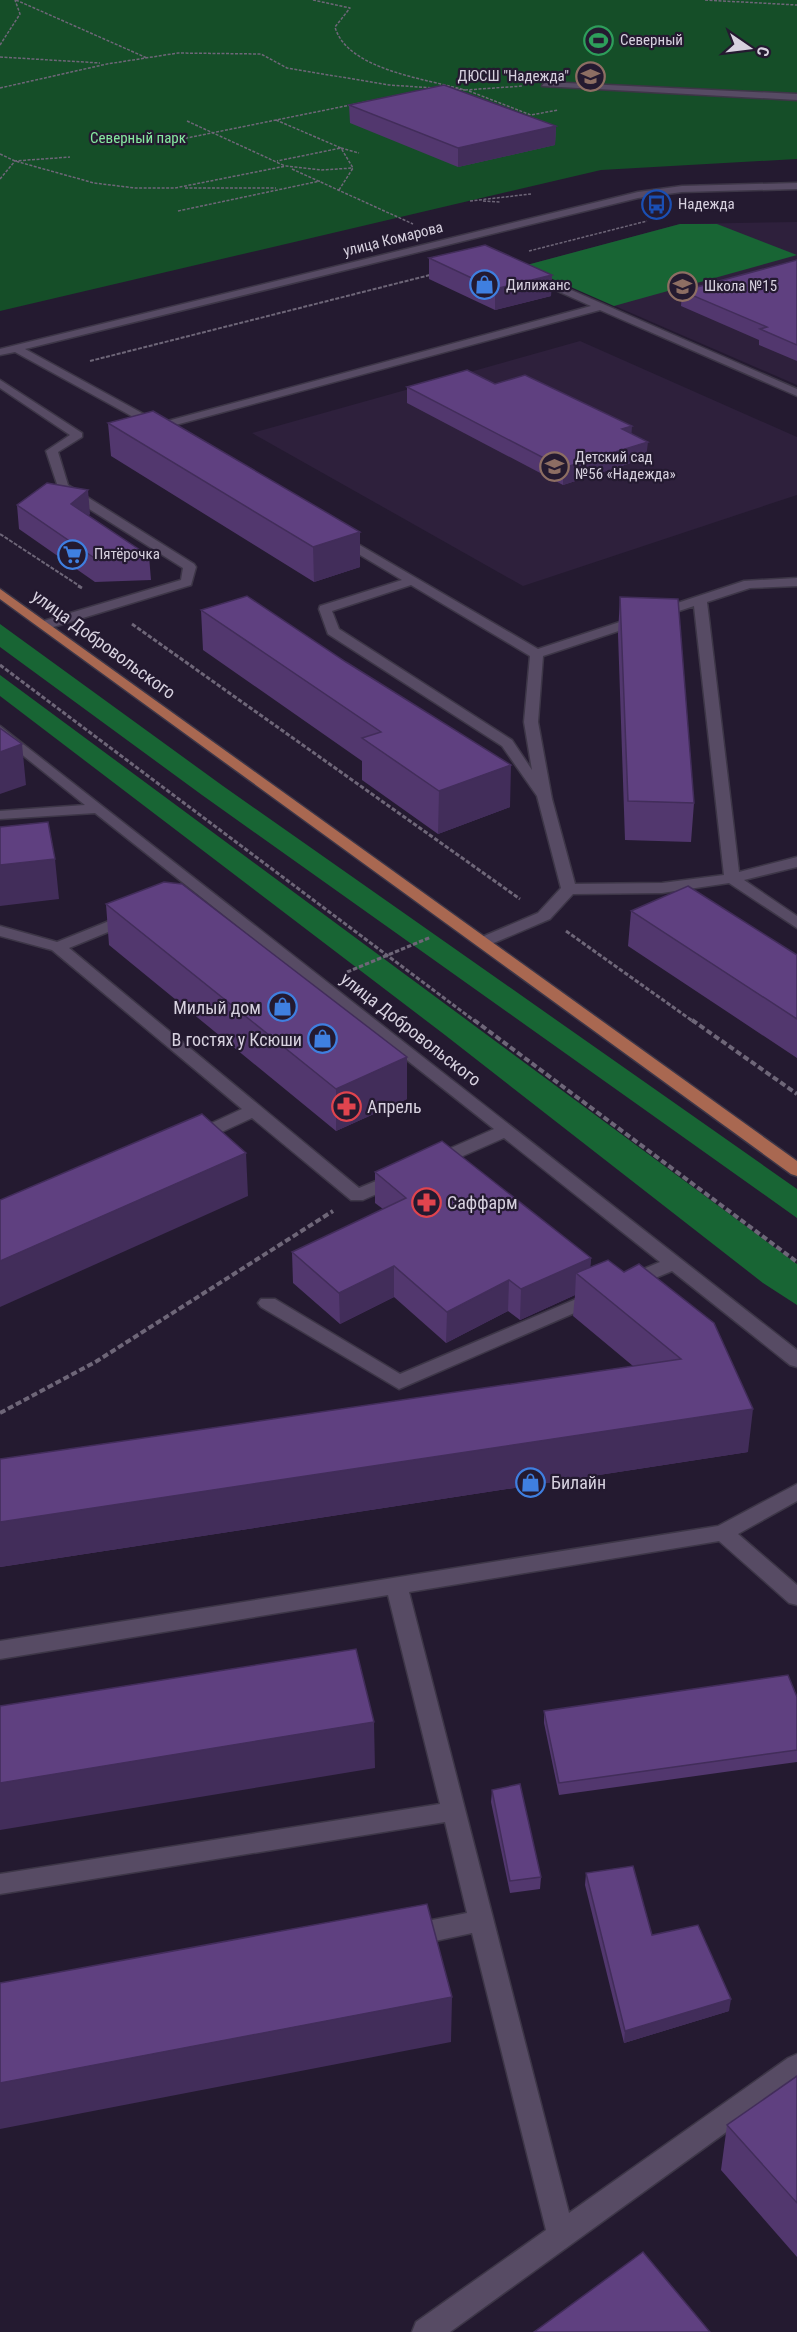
<svg xmlns="http://www.w3.org/2000/svg" width="797" height="2332" font-family="'Roboto Condensed',sans-serif">
<style>
.built{fill:#2e203c}
.green{fill:#154e28}
.forest{fill:#186534}
.lines{fill:none;stroke-linecap:round;stroke-linejoin:round}
.minor-casing{stroke:#3d3647;stroke-width:3}
.major-casing{stroke:#3d3647;stroke-width:3}
.path-far3{stroke:#6e6678;stroke-width:1.5;stroke-dasharray:3 1.5;stroke-linecap:butt}
.path-far2{stroke:#6e6678;stroke-width:2;stroke-dasharray:4 1.5;stroke-linecap:butt}
.path-far1{stroke:#6e6678;stroke-width:3;stroke-dasharray:4.5 2;stroke-linecap:butt}
.path{stroke:#6e6678;stroke-width:4;stroke-dasharray:6 3;stroke-linecap:butt}
.minor{fill:#574b64;fill-rule:evenodd}
.major{fill:#a96851;fill-rule:evenodd}
.wall{fill:#52376e}
.shaded-wall{fill:#422d5a}
.building{fill:#5f4080;stroke:#422d5a;stroke-width:1.5}
.labels{text-anchor:middle;dominant-baseline:central;stroke-width:4.5;stroke-linejoin:round;paint-order:stroke}
.far-poi-label{font-size:15px;fill:#d7d1df;stroke:#241a30;text-anchor:start}
.far-park-label{font-size:15px;fill:#86e8a0;stroke:#241a30}
.far-street-label{font-size:15px;fill:#d7d1df;stroke:#241a30}
.street-label{font-size:18px;fill:#d7d1df;stroke:#241a30}
.poi-label{font-size:18px;fill:#d7d1df;stroke:#241a30;text-anchor:start}
</style>
<rect width="100%" height="100%" fill="#241a30"/>
<path class="built" d="M797,222v163l-274,-119 157,-42z
M580,341l217,96v58l-274,91 -271,-153z"/>
<path class="green" d="M0,0h797v159l-196,11 -601,141z"/>
<path class="forest" d="M680,224h37l80,31 -183,51 -91,-40z
M0,624l223,162 574,403v29l-595,-423 -202,-148z
M0,675l797,589v41l-34,-22 -318,-248 -445,-339z"/>
<g class="lines">
<defs>
<path id="minor" d="M545,82l252,12v6l-255,-14z
M797,183v6l-115,3 -44,6 -613,151 135,74 431,-117 -65,-29 -1,-2 5,-3 267,117v7l-197,-86 -443,120 -142,-78 -15,3v-6l638,-157 44,-6z
M0,380l82,53v4l-24,15 10,33 126,79 2,3 -5,18 -141,43h-10v-6l141,-42 2,-12 -124,-78 -13,-39 24,-16 -70,-47z
M339,533l199,116 206,-68 53,-3v8l-47,2 -43,14 32,270 58,-15v10l-53,13 53,36v12l-68,-45 -67,10 -89,1 -23,25 -61,26h-12l-2,-3 2,-3 61,-26 23,-25 -24,-92 -35,-50 -174,-112 -9,-25 1,-3 82,-26 -67,-40 -2,-3zM411,585l119,71 -6,66 8,48 -20,-30 -173,-111 -7,-18zM694,606l30,269 -62,8 -87,1 -23,-85 -14,-77 5,-66z
M0,726l797,624v17l-7,-2 -118,-94 -36,15h-14l-3,-4 3,-4 38,-16 -156,-124 -64,28h-12l-3,-4 3,-4 66,-29 -399,-316 -95,6v-8l85,-6 -85,-68z
M129,913l8,5 -2,3 -66,27 290,240 39,-16 9,6 -3,4 -41,18h-12l-99,-82 -50,23h-12l-3,-4 3,-4 52,-24 -190,-159 -52,-14v-10l57,16z
M595,1291l7,2 3,4 -3,4 -203,88 -138,-82 -3,-4 3,-4h14l125,75z
M797,1484v17l-59,33 59,51v20l-8,-2 -70,-62 -310,51 160,621 219,-155 9,-4v27l-347,251h-38l4,-10 130,-92 -74,-297 -60,13 -9,-3 -3,-8 3,-8 9,-3 55,-11 -22,-91 -445,72v-20l440,-70 -52,-209 -388,64v-18l718,-115z"/>
<path id="major" d="M0,589l797,572v15l-6,-2 -791,-575z"/>
</defs>
<use href="#minor" class="minor-casing"/>
<use href="#major" class="major-casing"/>
<path class="path-far3" d="M16,0l131,58
M313,0l37,8 -15,19c12,43 92,52 130,63l-11,-1
M705,0l92,5
M0,45l20,-31 -5,-14
M0,57l100,6
M0,88l107,-24 71,-11 83,1 26,14 102,17 45,3
M465,90l58,-4
M469,91l62,24 27,-5
M276,120l65,28 -64,13
M187,121l98,45
M172,141l238,-48
M341,148l18,5
M0,154l15,7 79,22 41,5h40l111,-22 35,4 32,-2
M292,169l121,55
M0,179l15,-18 55,-4
M185,188h91
M339,190l14,-22 -12,-20
M470,201l61,-7
M483,201l17,1
M178,211l142,-30
M529,251l118,-30"/>
<path class="path-far2" d="M90,361l344,-87
M0,534l81,53"/>
<path class="path-far1" d="M78,586l4,2
M132,624l388,275
M0,665l476,357
M566,931l128,91
M347,972l84,-35"/>
<path class="path" d="M474,1020l323,242
M692,1020l105,74
M0,1413l97,-52 236,-150"/>
<use href="#minor" class="minor"/>
<use href="#major" class="major"/>
</g>
<path class="wall" d="M349,105l207,21 -1,19 -97,22 -108,-44z
M429,258l123,17 -1,21 -56,14 -66,-31z
M797,260v101l-38,-16v-5l-78,-34 1,-15z
M495,384l151,74 -83,27 -156,-82v-16z
M108,423l252,144 -46,15 -203,-126z
M17,505l73,9 -2,1 61,41 2,24 -56,2 -76,-53z
M620,597l74,206 -3,39 -66,-2 -7,-206z
M201,610l145,52 164,145 -72,27 -76,-54v-19l-159,-111z
M106,904l301,195 -71,32 -227,-186z
M631,911l166,44v103l-169,-112z
M375,1172l216,86 -1,9 18,-7 140,192 -748,115v-108l633,-93 -60,-50 2,-21 -55,25 -12,-9 -62,32 -52,-46 -54,27 -47,-41 -1,-31 91,-43 -8,-6z
M797,1697v65l-238,33 -15,-72v-12z
M492,1790l49,87 -1,12 -30,4 -19,-91z
M586,1873l66,62 77,76 -105,32 -39,-158z
M797,2076v181l-76,-87 6,-45z"/>
<path class="shaded-wall" d="M556,126l-1,19 -97,22v-19z
M552,275l-1,21 -56,14v-21z
M632,426l-1,17 -9,-14z
M648,442l-2,16 -83,27v-17z
M88,490l2,24 -17,13 -2,-23z
M360,532v35l-46,15 -1,-35z
M22,744l4,41 -26,9v-42z
M511,765l-1,42 -72,27 1,-43z
M55,859l4,40 -59,7v-41z
M407,1057v42l-71,32v-42z
M246,1153l2,43 -248,111v-46z
M591,1258l-2,26 -13,-11 -1,22 -55,25 1,-31z
M394,1266v31l-54,27 -1,-31z
M509,1280l-1,31 -62,32 1,-31z
M753,1409l-5,43 -748,115v-45z
M374,1722l1,46 -375,62v-47z
M452,1997l-1,45 -451,87v-46z
M731,1999l-2,12 -105,32 1,-12z"/>
<path class="building" d="M444,85l112,41 -98,22 -109,-43z
M485,245l67,30 -57,14 -66,-31z
M797,260v85l-37,-16 7,-2 -85,-36z
M467,370l28,14 30,-9 107,51 -10,3 26,13 -85,26 -156,-81z
M153,411l207,121 -47,15 -205,-124z
M47,483l41,7 -17,14 78,52 -56,1 -76,-52z
M247,596l99,66 165,103 -72,26 -77,-53 19,-6 -180,-122z
M620,597l58,2 16,204 -66,-2z
M0,728l22,16 -22,8z
M48,822l7,37 -55,6v-38z
M164,882l18,2 225,173 -71,32 -230,-185z
M688,886l109,69v64l-166,-108z
M202,1114l44,39 -246,108v-61z
M442,1141l149,117 -70,31 -12,-9 -62,32 -53,-46 -55,27 -47,-41 114,-54 -31,-26z
M608,1260l16,12 15,-8 75,59 39,86 -753,113v-63l681,-100 -105,-86z
M356,1649l18,73 -374,61v-77z
M788,1675l9,22v53l-238,33 -15,-72z
M520,1784l21,93 -31,4 -18,-91z
M633,1866l19,69 46,-10 33,74 -106,32 -39,-158z
M427,1904l25,93 -452,86v-100z
M797,2076v127l-70,-78z
M643,2252l67,80h-176z"/>
<defs>
<symbol id="stadium-ring" viewBox="-11 -11 22 22"><circle r="9.5" fill="#241a30" stroke="#2e9e5b" stroke-width="1.5"/><path d="M0-5a6.5 5 0 1 0 0 10a6.5 5 0 1 0 0-10ZM-3.5-1.8h7v3.6h-7Z" fill="#2e9e5b"/></symbol>
<symbol id="school-ring" viewBox="-11 -11 22 22"><circle r="9.5" fill="#241a30" stroke="#8d6e63" stroke-width="1.5"/><path d="M0-5L7-2L0 1L-7-2ZM-4 1L0 2.5L4 1V4Q0 6-4 4Z" fill="#8d6e63"/></symbol>
<symbol id="bus-ring" viewBox="-11 -11 22 22"><circle r="9.5" fill="#241a30" stroke="#1a4fb4" stroke-width="1.5"/><path d="M-5-6H5V4H4V6H2V4H-2V6H-4V4H-5ZM-3.5-4V0h7V-4ZM-3.5 1.2v1.5H-2V1.2ZM2 1.2v1.5H3.5V1.2Z" fill="#1a4fb4"/></symbol>
<symbol id="shop-ring" viewBox="-11 -11 22 22"><circle r="9.5" fill="#241a30" stroke="#3f7fe0" stroke-width="1.5"/><path d="M-5-2.5h2.3a2.7 3.5 0 0 1 5.4 0H5L5.5 6h-11ZM-1.5-2.5h3a1.5 2.3 0 0 0-3 0Z" fill="#3f7fe0"/></symbol>
<symbol id="supermarket-ring" viewBox="-11 -11 22 22"><circle r="9.5" fill="#241a30" stroke="#3f7fe0" stroke-width="1.5"/><path d="M-6-5.5h2.5l.6 2H6L4.5 2H-2.5L-4.4-4H-6ZM-1.5 3.2a1.3 1.3 0 1 0 .1 0ZM3 3.2a1.3 1.3 0 1 0 .1 0Z" fill="#3f7fe0"/></symbol>
<symbol id="pharmacy-ring" viewBox="-11 -11 22 22"><circle r="9.5" fill="#241a30" stroke="#e0444e" stroke-width="1.5"/><path d="M-2-6h4v4h4v4h-4v4h-4v-4h-4v-4h4Z" fill="#e0444e"/></symbol>
</defs>
<g fill-rule="evenodd">
<use href="#stadium-ring" x="582" y="24" width="33" height="33"/>
<use href="#school-ring" x="574" y="60" width="33" height="33"/>
<use href="#bus-ring" x="640" y="188" width="33" height="33"/>
<use href="#shop-ring" x="468" y="268" width="33" height="33"/>
<use href="#school-ring" x="666" y="270" width="33" height="33"/>
<use href="#school-ring" x="538" y="450" width="33" height="33"/>
<use href="#supermarket-ring" x="56" y="538" width="33" height="33"/>
<use href="#shop-ring" x="266" y="990" width="33" height="33"/>
<use href="#shop-ring" x="306" y="1022" width="33" height="33"/>
<use href="#pharmacy-ring" x="330" y="1090" width="33" height="33"/>
<use href="#pharmacy-ring" x="410" y="1186" width="33" height="33"/>
<use href="#shop-ring" x="514" y="1466" width="33" height="33"/>
</g>
<g class="labels">
<g class="far-poi-label">
<text x="620" y="40">Северный</text>
<text x="569" y="76" text-anchor="end">ДЮСШ "Надежда"</text>
<text x="678" y="204">Надежда</text>
<text x="506" y="285">Дилижанс</text>
<text x="704" y="286">Школа №15</text>
<text x="575" y="457">Детский сад<tspan x="575" dy="17">№56 «Надежда»</tspan></text>
<text x="94" y="554">Пятёрочка</text>
</g>
<g class="far-park-label">
<text x="138" y="138">Северный парк</text>
</g>
<g class="far-street-label">
<text transform="translate(393 239) rotate(-14)">улица Комарова</text>
</g>
<g class="street-label">
<text transform="translate(104 644) rotate(36)">улица Добровольского</text>
<text transform="translate(411 1029) rotate(38)">улица Добровольского</text>
</g>
<g class="poi-label">
<text x="261" y="1007" text-anchor="end">Милый дом</text>
<text x="302" y="1039" text-anchor="end">В гостях у Ксюши</text>
<text x="367" y="1106">Апрель</text>
<text x="447" y="1202">Саффарм</text>
<text x="551" y="1482">Билайн</text>
</g>
</g>
<g transform="translate(749 48) rotate(104)" stroke="#241a30" stroke-width="4.5" paint-order="stroke">
<path d="M0-4.5L10 22L0 15L-10 22Z" fill="#d7d1df"/>
<text y="-9" font-size="16" font-weight="bold" text-anchor="middle" fill="#d7d1df">С</text>
</g>
</svg>
